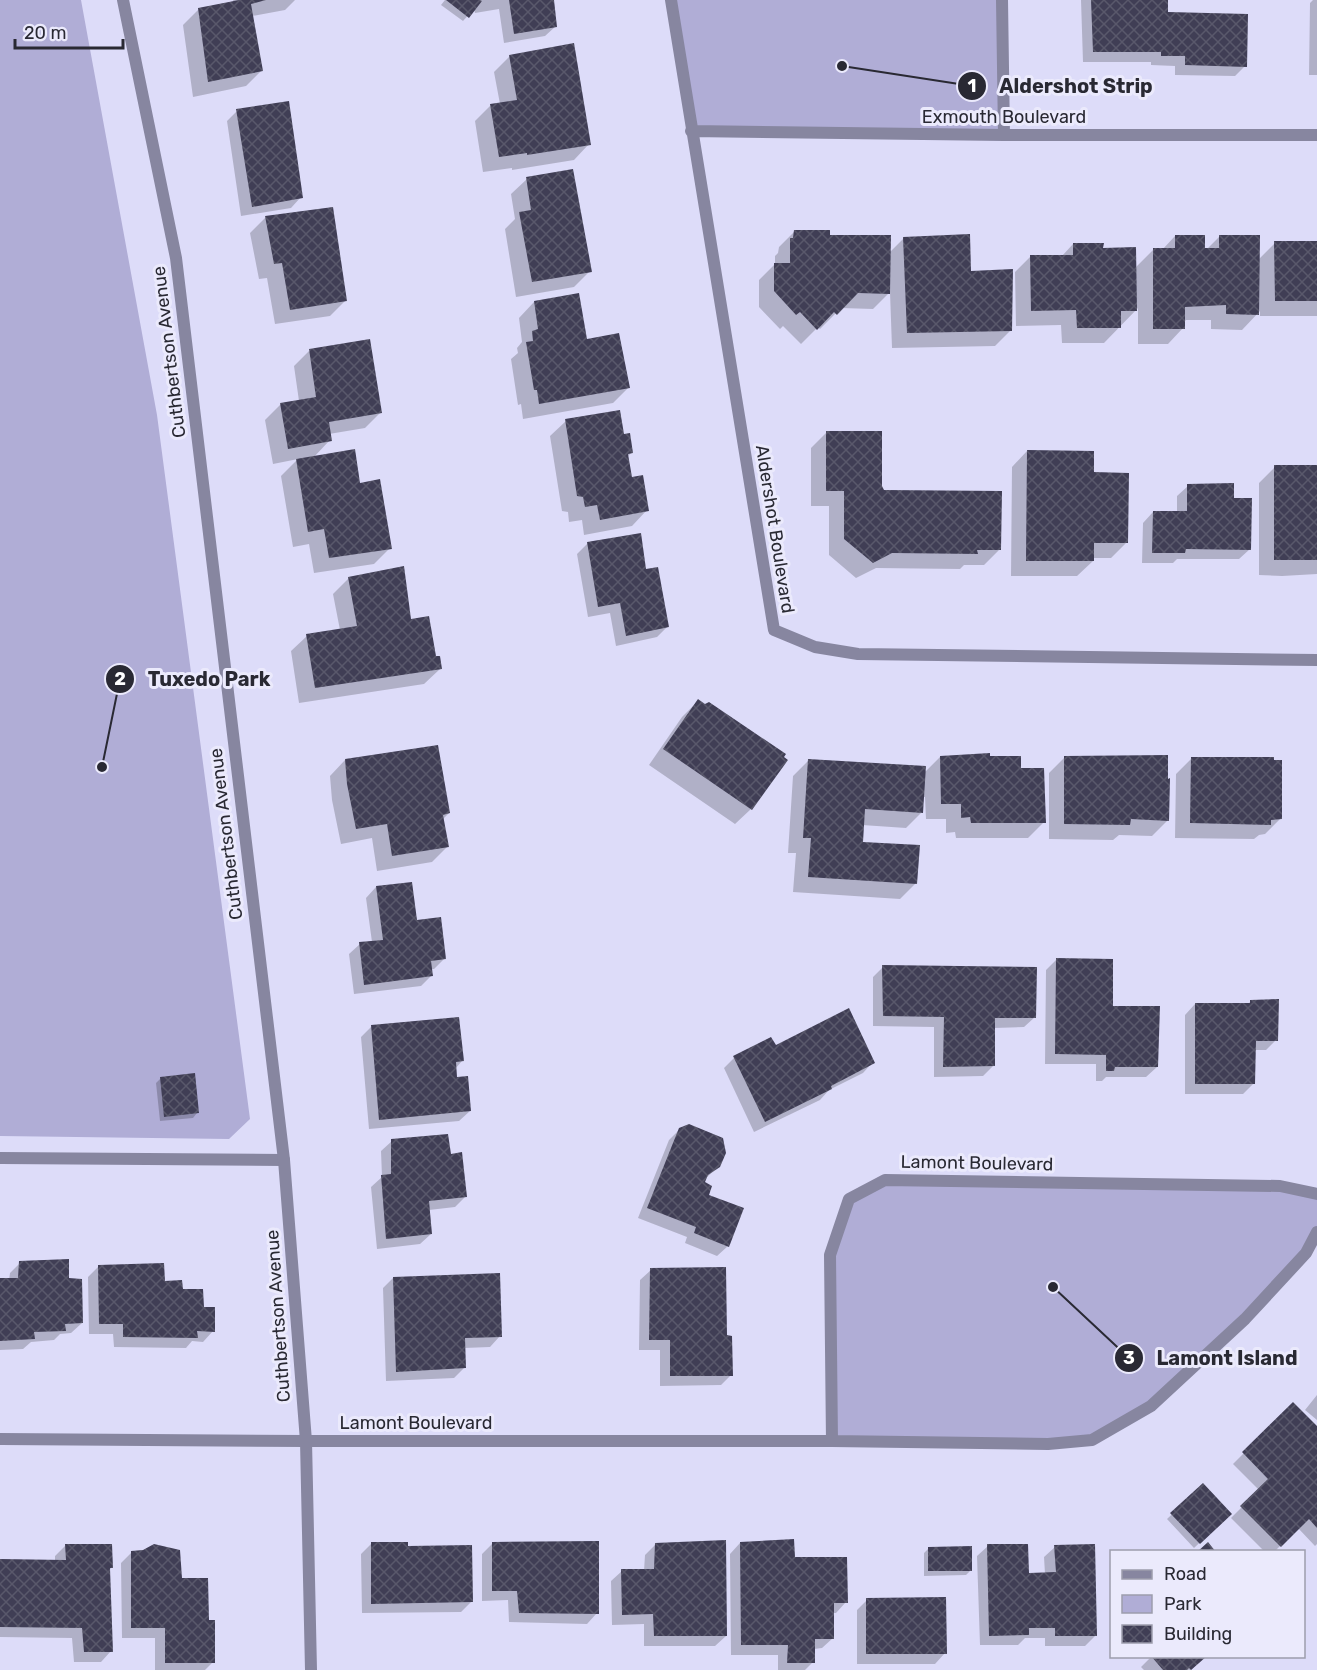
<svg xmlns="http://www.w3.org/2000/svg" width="1317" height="1670" font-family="Rubik,sans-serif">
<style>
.park{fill:#b0add6}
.shadow{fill:#0003}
.building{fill:url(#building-cross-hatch)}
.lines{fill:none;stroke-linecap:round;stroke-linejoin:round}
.lane{stroke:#8786a0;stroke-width:12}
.street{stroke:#8786a0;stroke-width:12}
.labels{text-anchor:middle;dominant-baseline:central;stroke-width:6;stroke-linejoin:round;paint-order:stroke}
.street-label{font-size:18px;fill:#292933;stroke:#ebeafc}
.leader{fill:none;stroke:#292933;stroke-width:2}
.callout-dot{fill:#292933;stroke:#ebeafc;stroke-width:2}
.mark-label{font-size:18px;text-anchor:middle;font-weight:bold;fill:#fff}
.callout-label{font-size:20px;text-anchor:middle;font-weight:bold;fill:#292933;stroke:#ebeafc;stroke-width:6;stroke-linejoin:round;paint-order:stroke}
</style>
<defs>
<pattern id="building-cross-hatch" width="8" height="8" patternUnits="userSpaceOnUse" patternTransform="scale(1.5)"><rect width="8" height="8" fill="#403e55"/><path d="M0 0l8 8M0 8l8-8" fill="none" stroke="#59586b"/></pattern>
</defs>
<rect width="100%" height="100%" fill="#dddcf9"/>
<path class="park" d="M0,0h81l76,415 93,704 -21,20 -229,-3z
M671,0h331l2,135 -313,-4z
M885,1180l395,6 37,8v38l-11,21 -155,153 -59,34 -260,1 -2,-186 19,-56z"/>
<path class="shadow" d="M233,0h62l-10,10 -33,6 9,55 -15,15 -53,11 -10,-72 16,-16 35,-6z
M445,0h107l4,26 -11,10 -41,7 -5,-34 -24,4 -1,-4 -11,12 -22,-16z
M1081,0h85l1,13 78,53 -10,10 -60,-1v-9l-24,-1v-3h-68z
M1313,0h4v75h-8l1,-72z
M510,56l79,88 -15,16 -62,10v-2l-29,4 -8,-51 16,-16 9,-1 -6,-32z
M237,111l64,86 -10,11 -50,8 -14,-95z
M527,179l63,92 -16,16 -58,10 -11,-68 10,-10 -4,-25z
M266,217l80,83 -16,16 -55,8 -8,-46 -8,1 -9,-46z
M794,232l35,5 60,16 15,-15 66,35 41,57 -16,16 -103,2 -2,-56 -17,17 -32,-1 -21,21 -2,-2 -17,17 -18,-18 -3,3 -21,-22v-27l16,-16v-8l3,-3 1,-6z
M1175,236l31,14 14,-14 38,24 17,-17 42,-1v74h-57v-5l-18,19 -31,-1v-9h-25l-3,3v5l-15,16h-30v-36l-34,35h-42l-1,-18 -45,1 -1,-54 16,-16h31l11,-12 29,5 33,19 18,-18h9z
M534,302l51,39 43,47 -15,15 -90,16 -2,-15 -3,1 -7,-46 7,-6 -1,-5 5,-6 -3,-24z
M309,351l72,61 -16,16 -36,6 1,6 -17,18 46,27 31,63 -16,16 -60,9 -5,-29 -16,3 -12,-71 17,-17 -25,5 -8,-44 16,-16 18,-3 -5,-35z
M566,421l57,15 9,16 -5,5 3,21 17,32 -15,16 -48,9 -2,-15 -13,2 -1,-10 -6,-1 -12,-75z
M827,432l54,54 2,6 116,58 -15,15h-20l-4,4 -84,-1 -20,10 -27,-23v-49h-18v-58z
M1027,451l66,22 33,70 -15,15h-18v3l-16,15h-66l1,-109z
M1275,467h42v107l-35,2 -23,-1v-92z
M1188,486l44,13 18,50 -11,10h-62l-4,4h-31l1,-40 10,-11 24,1v-17z
M588,543l57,28 22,56 -10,10 -41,9 -6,-33 -22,4 -11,-63z
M349,578l61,43 25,37 5,11 -16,15 -125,19 -8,-52 16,-15 33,-6 -7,-36z
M698,701l53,108 -16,15 -86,-59 33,-48z
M940,757l49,1 31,12 24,52 -16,16h-72l-1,-6 -9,1v-14h-20l-1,-22h-2l-1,15 -16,16 -44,-3 -1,18 55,40 -16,16 -107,-7 3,-39h-8l5,-77 16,-16 115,13z
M1065,757l103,63 -16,16 -33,-1 -6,5 -64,-1v-66z
M1191,759l89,60 -15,15 -6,1 -5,4 -79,-1 1,-64z
M345,760l104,53 -6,6 5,27 -16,16 -55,9 -5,-33 -31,6 -9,-44 -2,-24z
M376,887l40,35 28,37 -10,10h-4l1,7 -10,10 -67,8 -5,-40 11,-10 12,-2 -6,-44z
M1056,960l56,47 45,60 -11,10h-40l-4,4h-6v-17h-51l1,-94z
M883,967l152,50 -11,10 -30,1 -1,38 -10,10 -49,1v-50l-61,-1v-49z
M1251,1001l25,39 -10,10h-12v33l-11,11h-58v-79l10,-11h53z
M371,1027l91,34 -7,8 1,10 14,32 -11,10 -90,8 -8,-92z
M776,1047l97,15 -10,11 -34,17 -9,10 -66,32 -30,-64 10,-10z
M161,1078l36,35 -4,5 -33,3 -4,-38z
M680,1129l39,37 -14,13 -2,4 25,63 -11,10 -32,-13 2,-6 -49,-19 31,-78z
M392,1141l58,14 15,42 -10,10 -26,3 2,24 -11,10 -43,5 -6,-62 11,-10 -1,-26z
M20,1263l47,17 15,43 -11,10 -11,1 -6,6 -23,2 -8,7 -23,1v-70h9l1,-7z
M99,1266l65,17 38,25 11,23 -10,11 -11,-1 -6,7 -72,-1 -1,-13h-24l-1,-57z
M651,1270l80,105 -10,10 -61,1v-36h-21l1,-70z
M393,1278l107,58 -10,11 -26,1v20l-10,10 -68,3 -3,-93z
M1317,1395v25l-12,-10z
M1293,1404l24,24v116l-2,2 -17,-18 -24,24h-9l-34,-34 28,-28 -26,-26z
M1203,1485l27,29 -36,34 -27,-29z
M740,1543l106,59 -10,11h-3v25l-11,10 -8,1 -1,13 -8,8h-27v-15h-47l-1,-101z
M371,1544l36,4 64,54 -10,10 -99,1 -1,-59z
M492,1544l105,69 -10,11 -78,-2 -1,-22 -26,1v-47z
M655,1545l71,91 -11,10h-71v-22l-32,1 -1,-44 11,-10h22l1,-16z
M65,1546l47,21 -3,3 2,81 -10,11h-27l-2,-24 -72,-1v-76h55v-5z
M988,1546l40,29 17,-1 -1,-17 11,-10 41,88 -11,11h-40v-8h-20l-7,7h-38l-3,-89z
M929,1548l42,22 -5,5 -42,1v-23z
M132,1552l49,27 26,42 6,41 -8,8h-50v-32h-33l-1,-75z
M867,1600l78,53 -10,11h-78v-54z
M1152,1656h54l-15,14h-47l-3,-3z"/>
<path class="building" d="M239,0h27l-15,4 12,67 -55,11 -10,-74z
M446,0h34l2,1 -13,17z
M509,0h45l3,27 -43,7z
M1091,0h77v12l80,2 -1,53 -62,-2v-9h-24v-4h-68z
M574,43l17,102 -64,10v-2l-28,4 -9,-53 27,-4 -8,-45z
M289,101l14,97 -51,9 -16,-98z
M573,169l19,103 -60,10 -13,-70 12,-2 -5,-33z
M333,207l14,94 -57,9 -8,-47 -8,1 -9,-48z
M794,230h36v5h61l-1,59 -32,-1 -21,22 -3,-3 -17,18 -17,-18 -4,3 -22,-24v-28h16v-25h3z
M970,234l1,37 42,-2 -1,62 -105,2 -4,-96z
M1175,235h30v13h14v-13h41l-1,80 -33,-1v-9l-41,2v22h-32v-81h22z
M1274,241h43v60h-42z
M1073,243h31l-1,5 33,-1 1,64h-16v17h-44l-1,-18 -45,1 -1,-56h43z
M579,293l8,46 32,-6 11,55 -91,16 -2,-14h-3l-8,-48 7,-1 -1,-10 6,-2 -4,-28z
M370,339l12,74 -53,9 3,19 -44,8 -8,-46 36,-6 -7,-48z
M620,410l4,24 6,-1 3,20 -5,1 4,23 11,-2 6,36 -49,9 -3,-15 -12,2 -2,-10 -6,-1 -12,-77z
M826,431h56v55l2,4 118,1 -1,59h-24l1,4 -86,-1 -19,10 -29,-24v-48h-18z
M355,449l5,34 20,-4 12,70 -63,9 -5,-29 -16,3 -12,-73z
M1027,450l67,1v21l35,1 -1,70h-34v18h-68z
M1274,465h43v95h-43z
M1234,483v15h18l-1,52 -65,-1 -1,4h-33l1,-42h34v-27z
M641,533l5,36 12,-2 11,60 -43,9 -6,-33 -22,4 -11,-65z
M404,566l7,53 18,-3 7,40h4l2,13 -127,19 -9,-54 51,-8 -9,-49z
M698,699l7,5 4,-2 77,52 -2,3 4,3 -36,50 -89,-61z
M438,745l12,68 -7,2 6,32 -57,9 -5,-32 -31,5 -9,-45 -2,-25z
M990,753v3h31v12h23l2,55h-75l-1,-6 -9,1v-14h-20l-1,-48z
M1168,755v24l2,-1 -1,43 -38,-2 -1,6 -66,-1v-68z
M1191,757h83v3h8v59l-11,1v5l-81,-2z
M808,759l118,7 -3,47 -58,-4 -2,33 57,3 -3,39 -109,-7 3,-39h-8z
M412,882l5,38 24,-3 5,42 -15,2 2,15 -69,9 -5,-43 24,-2 -7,-54z
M1056,958l57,1v47h47l-2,61h-43l-1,4h-8v-16l-51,-1z
M882,965l155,2 -1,51h-41v48l-52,1 1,-50 -61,-1z
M1279,999l-1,42h-22l-1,43h-60v-81h55v-3z
M849,1008l26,55 -44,23 1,3 -67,33 -32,-66 38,-19 5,8z
M459,1017l5,44 -8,1 1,15 11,-1 3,35 -92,9 -8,-95z
M195,1073l4,40 -35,4 -4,-40z
M689,1124l34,14 3,15 -6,14 -12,8 -3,7 7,4 -3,9 35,13 -15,39 -35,-14 2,-6 -49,-19 32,-80z
M448,1134l3,20 11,-2 5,45 -38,4 3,33 -46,5 -5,-64 10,-1v-35z
M69,1259v19l13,1 1,44 -18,1 1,7 -32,1 1,7 -35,2v-63h18l1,-17z
M164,1263l1,18 17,-1 1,9h20l1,18h11v25l-18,-1 1,7 -75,-1v-13h-24l-1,-59z
M726,1267l1,68 5,1 1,40h-63v-36h-21l1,-72z
M500,1273l2,64 -37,1 1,30 -70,4 -3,-95z
M1293,1402l24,24v102l-8,-9 -28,28 -41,-41 28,-27 -26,-27z
M1203,1483l29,31 -32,30 -30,-31z
M794,1539l1,18h52l1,46h-14v36h-19v24h-28l1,-18h-47l-1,-103z
M726,1540l1,96h-73l-1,-22 -31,1 -1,-46h33l1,-26z
M599,1541v73l-80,-1 -2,-22h-25v-49z
M371,1542h37v4l64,-1 1,57 -102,2z
M1208,1542l8,10h-19z
M65,1544h47l1,24h-3l3,84h-29l-2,-24 -82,-1v-68l66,1z
M154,1544l26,6 2,28h26l1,42h6v43h-50v-35h-34v-77l12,-1z
M987,1544h41l1,29 27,-1 -2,-27 41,-1 2,92h-42v-8h-26v7l-40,1z
M972,1546v25h-44v-24z
M946,1597l1,57h-81v-56z
M1151,1656h56l-16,14 -2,-2 -2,2h-24z"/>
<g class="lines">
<path class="lane" d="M0,1158l284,2"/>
<path class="street" d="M123,0l53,258 108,902 22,281 5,229
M671,0l103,630 41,17 43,7 459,6
M1002,0l2,135
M691,131l313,4h313
M0,1439l306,2h526l216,3 44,-4 59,-34 94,-87 61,-66 11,-21
M832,1441l-2,-186 19,-56 36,-19 395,6 37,8"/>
</g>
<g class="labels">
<g class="street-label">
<text x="1004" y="117">Exmouth Boulevard</text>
<text transform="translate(169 352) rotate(-97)">Cuthbertson Avenue</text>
<text transform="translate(775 529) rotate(81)">Aldershot Boulevard</text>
<text transform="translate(226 834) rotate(-97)">Cuthbertson Avenue</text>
<text transform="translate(977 1163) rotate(1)">Lamont Boulevard</text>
<text transform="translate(278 1316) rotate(-94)">Cuthbertson Avenue</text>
<text x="416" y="1423">Lamont Boulevard</text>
</g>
</g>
<path class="leader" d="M842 66L972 86M102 767L120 679M1053 1287L1129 1358"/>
<g class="callout-dot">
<circle cx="842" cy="66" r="6"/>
<circle cx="102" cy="767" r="6"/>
<circle cx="1053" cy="1287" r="6"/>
<circle cx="972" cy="86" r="15"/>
<circle cx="120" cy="679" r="15"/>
<circle cx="1129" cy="1358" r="15"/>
</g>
<g class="mark-label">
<text x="972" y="92">1</text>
<text x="120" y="685">2</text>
<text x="1129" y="1364">3</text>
</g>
<g class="callout-label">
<text x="1076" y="93">Aldershot Strip</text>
<text x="209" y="686">Tuxedo Park</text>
<text x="1227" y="1365">Lamont Island</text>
</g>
<rect x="1110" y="1550" width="195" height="108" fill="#ebeafc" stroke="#9d9dac" stroke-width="1.5"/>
<rect x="1122" y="1570" width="30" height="9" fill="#8786a0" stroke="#9d9dac" stroke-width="1.5"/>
<text x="1164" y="1580" font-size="18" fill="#292933">Road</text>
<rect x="1122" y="1595" width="30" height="18" fill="#b0add6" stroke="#9d9dac" stroke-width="1.5"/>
<text x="1164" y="1610" font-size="18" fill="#292933">Park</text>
<rect x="1122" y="1625" width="30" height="18" fill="url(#building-cross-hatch)" stroke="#9d9dac" stroke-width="1.5"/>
<text x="1164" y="1640" font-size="18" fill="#292933">Building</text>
<path d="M15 39v9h108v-9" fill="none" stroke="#292933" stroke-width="3"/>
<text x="24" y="39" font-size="18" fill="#292933" stroke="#ebeafc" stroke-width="4.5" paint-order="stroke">20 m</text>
</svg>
